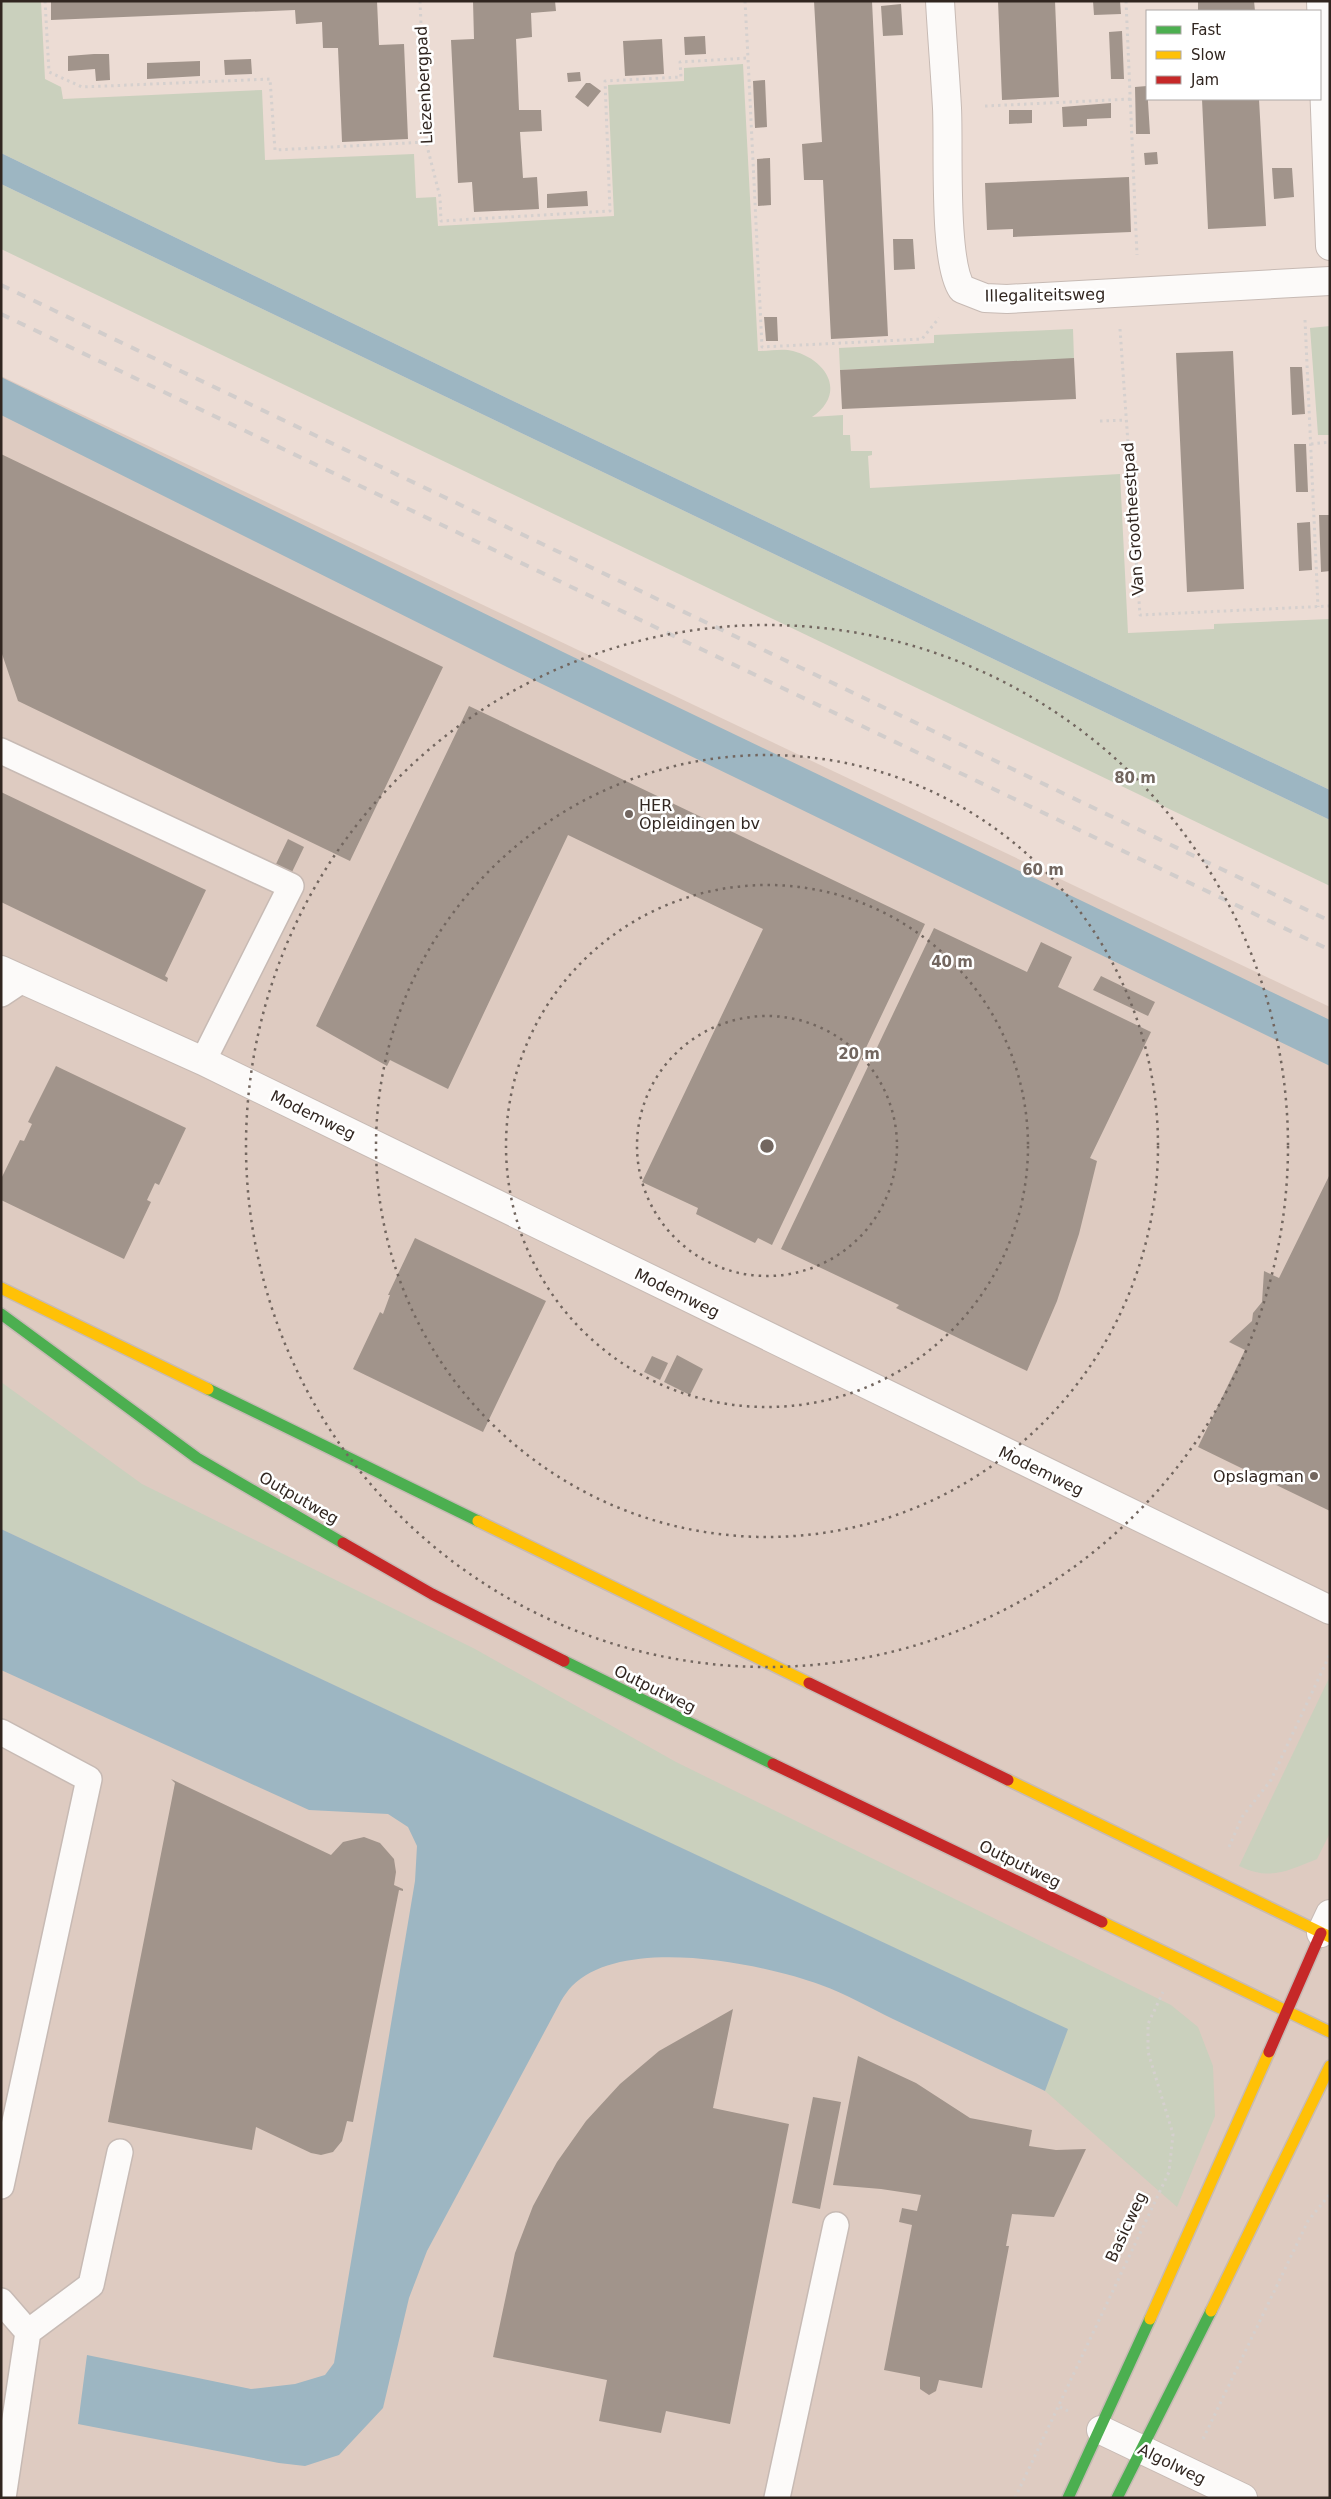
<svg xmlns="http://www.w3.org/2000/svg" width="1331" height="2499" font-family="'DejaVu Sans',sans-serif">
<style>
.industrial{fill:#decbc1}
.green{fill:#cad0bd}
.water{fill:#9db6c2}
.building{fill:#a1948b}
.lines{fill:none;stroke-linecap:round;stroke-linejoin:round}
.lane-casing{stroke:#c7bab4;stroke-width:28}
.street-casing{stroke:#c7bab4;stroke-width:30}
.fast-casing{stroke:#c7bab4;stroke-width:14}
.slow-casing{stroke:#c7bab4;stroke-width:14}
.jam-casing{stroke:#c7bab4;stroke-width:14}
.path{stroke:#d5d0ce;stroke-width:3;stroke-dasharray:2.5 4;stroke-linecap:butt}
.lane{stroke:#fcfaf9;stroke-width:25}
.street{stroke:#fcfaf9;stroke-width:28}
.fast{stroke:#4caf50;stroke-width:11}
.slow{stroke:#ffc107;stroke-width:11}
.jam{stroke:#c62828;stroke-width:11}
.rail{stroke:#d2cdcb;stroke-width:4;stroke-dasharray:9 9;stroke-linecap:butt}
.ring{fill:none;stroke:#72665f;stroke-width:2.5;stroke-dasharray:2.5 5}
.poi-dot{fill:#72665f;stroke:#fff;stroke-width:2}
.labels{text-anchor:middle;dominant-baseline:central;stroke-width:5;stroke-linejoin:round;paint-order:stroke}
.street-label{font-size:16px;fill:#312620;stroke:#fff}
.poi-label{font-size:16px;fill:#312620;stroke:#fff;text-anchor:start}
.centre{fill:#72665f;stroke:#fff;stroke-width:2.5}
.ring-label{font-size:15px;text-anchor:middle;font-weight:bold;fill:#72665f;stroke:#fff;stroke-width:5;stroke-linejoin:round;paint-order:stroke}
</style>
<rect width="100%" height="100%" fill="#ecdcd4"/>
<path class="industrial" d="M1,376l1329,631v1491h-1329z"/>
<path class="green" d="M1,1h40l4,78 16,8 2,12 199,-9 3,70 149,-6 2,44 20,-1 2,29 176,-10 -6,-131 76,-4v-13l59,-4 15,287c11,0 25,-3 35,0 34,9 54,42 19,66l31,-2v20h7l1,16h21v4l-4,1 2,32 250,-14 8,159 86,-4v-5l116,-5v171l-821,-391 -508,-246z
M1,184l1329,636v66l-1329,-637z
M1330,326v109h-12l-8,-107z
M1073,329l1,30 -234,11 -1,-22 95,-5v-8z
M1,1382l141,102 333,165 201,113 495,243 27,22 15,39 2,50 -38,91 -132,-116 22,-62 -1066,-500z
M1330,1676v157l-13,26c-30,12 -47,22 -78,7z"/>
<path class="water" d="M1,153l508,246 821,391v30l-1329,-636z
M1,377l562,275 767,368v46l-825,-400 -504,-251z
M1,1529l1067,500 -23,62c-51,-24 -101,-48 -152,-72 -23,-11 -47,-25 -72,-34 -60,-22 -198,-50 -249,1 -4,4 -8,10 -11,15l-134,250 -18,47 -26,110 -44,47 -34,11 -26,-3 -201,-39 9,-69 164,34 44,-5 30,-9 9,-12 81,-482 2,-35 -9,-19 -20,-13 -79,-4 -308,-140z"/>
<path class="building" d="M51,1h326l2,44 25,-1 4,95 -66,3 -4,-94h-15l-1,-26 -26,2 -1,-14 -244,10z
M473,1h82l1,10 -25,2 1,24 -16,2 3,71h22l1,21 -22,1 3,46 14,-1 2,32 -65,3 -2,-30 -14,1 -7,-143 23,-1z
M814,1h58l16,335 -57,3 -8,-159h-19l-2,-36 20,-2z
M998,1h57l4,96 -57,3z
M1093,1h27l1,13 -27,1z
M1198,1h56l1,10h-57z
M901,4l2,31 -20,1 -2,-30z
M1122,31l2,48h-13l-2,-47z
M705,36l1,18 -21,1 -1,-18z
M662,39l2,35 -39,2 -2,-35z
M94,54h15l1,26 -14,1 -1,-12 -27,2v-15z
M251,59l1,15 -27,1 -1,-15z
M200,61v15l-53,3v-16z
M580,72l1,9 -13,1 -1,-9z
M765,80l2,47 -12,1 -2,-47z
M586,83h4l11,8 -13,16 -13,-10z
M1147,86l3,48h-14l-1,-47z
M1202,99h57l7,127 -58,3z
M1111,103v15l-24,1v7l-24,1 -1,-20z
M1009,110h23v13l-23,1z
M1157,152l1,12 -13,1 -1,-12z
M770,158l1,47 -13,1 -1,-47z
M1272,168h20l2,29 -20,2z
M1129,177l2,55 -118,5v-8l-26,1 -2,-47z
M587,191l1,15 -41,2v-14z
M893,239h20l2,30 -21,1z
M764,317h13l1,24h-12z
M1233,351l11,238 -57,3 -11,-239z
M1074,358l2,41 -234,10 -2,-39z
M1290,367h12l3,47 -13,1z
M1294,444h12l2,48h-12z
M1,454l442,213 -93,194 -332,-160 -17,-50z
M1319,515h11v56l-9,1z
M1310,522l2,48 -13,1 -2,-48z
M469,706l456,218 -153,321 -14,-7 -3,5 -59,-29 2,-6 -56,-26 121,-253 -195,-94 -120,254 -58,-29 -3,6 -71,-40z
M1,792l205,98 -41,86 3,2 -1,4 -166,-80z
M288,839l16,8 -12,25 -16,-8z
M934,928l93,44 14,-30 31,15 -14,30 93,45 -61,126 7,3 -18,73 -22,67 -30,70 -131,-63 3,-3 -118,-56z
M1101,976l54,26 -7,14 -55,-26z
M56,1066l130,62 -27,57 -4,-2 -8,17 4,2 -27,57 -123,-59v-21l19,-39 4,1 8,-17 -4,-2z
M1330,1174v337l-132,-64 47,-97 -16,-8 23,-21 1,-8 9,-11 2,-31 15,7z
M415,1238l131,63 -63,131 -130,-63 27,-57 3,2 7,-19h-2z
M677,1355l26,14 -13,26 -26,-13z
M652,1356l16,7 -8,17 -16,-8z
M171,1779l160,76 12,-13 21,-5 16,6 14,16 2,13 -2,13 9,4v2l-4,-1 -46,232 -6,-1 -5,20 -9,11 -12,3 -10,-2 -55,-26 -4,23 -144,-28 67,-339z
M733,2009l-20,99 76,16 -59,300 -64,-13 -5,22 -62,-12 8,-41 -114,-23 22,-104 18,-47 24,-44 29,-41 34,-37 39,-33z
M858,2056l58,27 54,35 62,12 -3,16 27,4 30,-1 -32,68 -42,-3 -6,32h3l-27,142 -43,-8 -3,11 -7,4 -9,-6v-12l-36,-7 28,-145 -13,-3 3,-14 15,3 4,-16 -40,-6 -48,-4z
M813,2097l28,5 -21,107 -28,-6z"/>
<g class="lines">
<defs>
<path id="lane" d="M1,751l290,135 -88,175
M1,994l21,-14
M1,1732l88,47 -88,407
M1,2301l27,31 -25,166
M28,2332l63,-47 29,-133
M777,2498l59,-273"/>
<path id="street" d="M940,1c2,36 5,71 7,107 2,38 -4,154 15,181l23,9 22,1 323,-18
M1321,1l9,245
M1,970l202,91 1127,549
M1321,1933l9,-19
M1101,2430l142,68"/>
<path id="fast" d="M1,1314l196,144 146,85
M208,1389l270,132
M564,1661l209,103
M1068,2498l82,-179
M1117,2498l94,-187"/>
<path id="slow" d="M1,1288l207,101
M478,1521l331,162
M1008,1780l322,157
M1102,1922l228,110
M1211,2311l119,-245
M1150,2319l119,-267"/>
<path id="jam" d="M343,1543l89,51 132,67
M809,1683l199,97
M773,1764l329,158
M1269,2052l52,-119"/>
</defs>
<use href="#lane" class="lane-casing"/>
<use href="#street" class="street-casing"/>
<use href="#fast" class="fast-casing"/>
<use href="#slow" class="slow-casing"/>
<use href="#jam" class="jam-casing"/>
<path class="path" d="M45,1l4,71 33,15 188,-8 5,71 151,-8
M420,1l6,141 14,55 1,24 169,-10 -5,-130 76,-4 -1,-15 68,-4 14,289 160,-8 17,-21
M745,1l3,57
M1126,1l11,254
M985,106l146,-7
M1305,320l13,287
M1120,329l20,286 190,-9
M1100,421l26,-1
M1311,444l19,-2
M1229,1847l13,-30 29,-37 59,-126
M1060,2407l10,5
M1203,2439l105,-218 22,-27
M1015,2498l154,-326 4,-38 -25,-82v-28l15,-32"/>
<use href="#lane" class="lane"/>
<use href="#street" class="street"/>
<use href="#fast" class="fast"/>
<use href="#slow" class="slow"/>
<use href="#jam" class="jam"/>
<path class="rail" d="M1,285l1329,636
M1,314l1329,636"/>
</g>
<g class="ring">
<circle cx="767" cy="1146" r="130"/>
<circle cx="767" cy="1146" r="261"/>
<circle cx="767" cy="1146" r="391"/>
<circle cx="767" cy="1146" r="521"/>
</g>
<g class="poi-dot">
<circle cx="629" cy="814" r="5"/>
<circle cx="1314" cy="1476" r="5"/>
</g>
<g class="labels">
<g class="street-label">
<text transform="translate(424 85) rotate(-93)">Liezenbergpad</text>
<text transform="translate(1045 295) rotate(-1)">Illegaliteitsweg</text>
<text transform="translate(1133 519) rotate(-94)">Van Grootheestpad</text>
<text transform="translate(313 1115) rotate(26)">Modemweg</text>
<text transform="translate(677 1293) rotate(26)">Modemweg</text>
<text transform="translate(1041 1471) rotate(26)">Modemweg</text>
<text transform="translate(299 1498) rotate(30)">Outputweg</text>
<text transform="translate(655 1689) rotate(26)">Outputweg</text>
<text transform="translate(1020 1864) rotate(26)">Outputweg</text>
<text transform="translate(1126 2227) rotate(-65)">Basicweg</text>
<text transform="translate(1172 2464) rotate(26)">Algolweg</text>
</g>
<g class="poi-label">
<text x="639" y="805">HER<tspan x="639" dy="18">Opleidingen bv</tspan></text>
<text x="1304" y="1476" text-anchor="end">Opslagman</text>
</g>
</g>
<circle cx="767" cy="1146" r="8" class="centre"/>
<g class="ring-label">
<text x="1135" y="783">80 m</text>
<text x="1043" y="875">60 m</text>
<text x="952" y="967">40 m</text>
<text x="859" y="1059">20 m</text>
</g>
<rect width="1331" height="2499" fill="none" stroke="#312620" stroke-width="5"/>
<rect x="1146" y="10" width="175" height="90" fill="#ffffff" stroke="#ada8a6"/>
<rect x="1156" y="26" width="25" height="8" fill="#4caf50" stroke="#ada8a6"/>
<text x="1191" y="35" font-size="15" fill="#312620">Fast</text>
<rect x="1156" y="51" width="25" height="8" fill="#ffc107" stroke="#ada8a6"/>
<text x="1191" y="60" font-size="15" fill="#312620">Slow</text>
<rect x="1156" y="76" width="25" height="8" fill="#c62828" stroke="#ada8a6"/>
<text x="1191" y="85" font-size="15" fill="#312620">Jam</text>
</svg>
